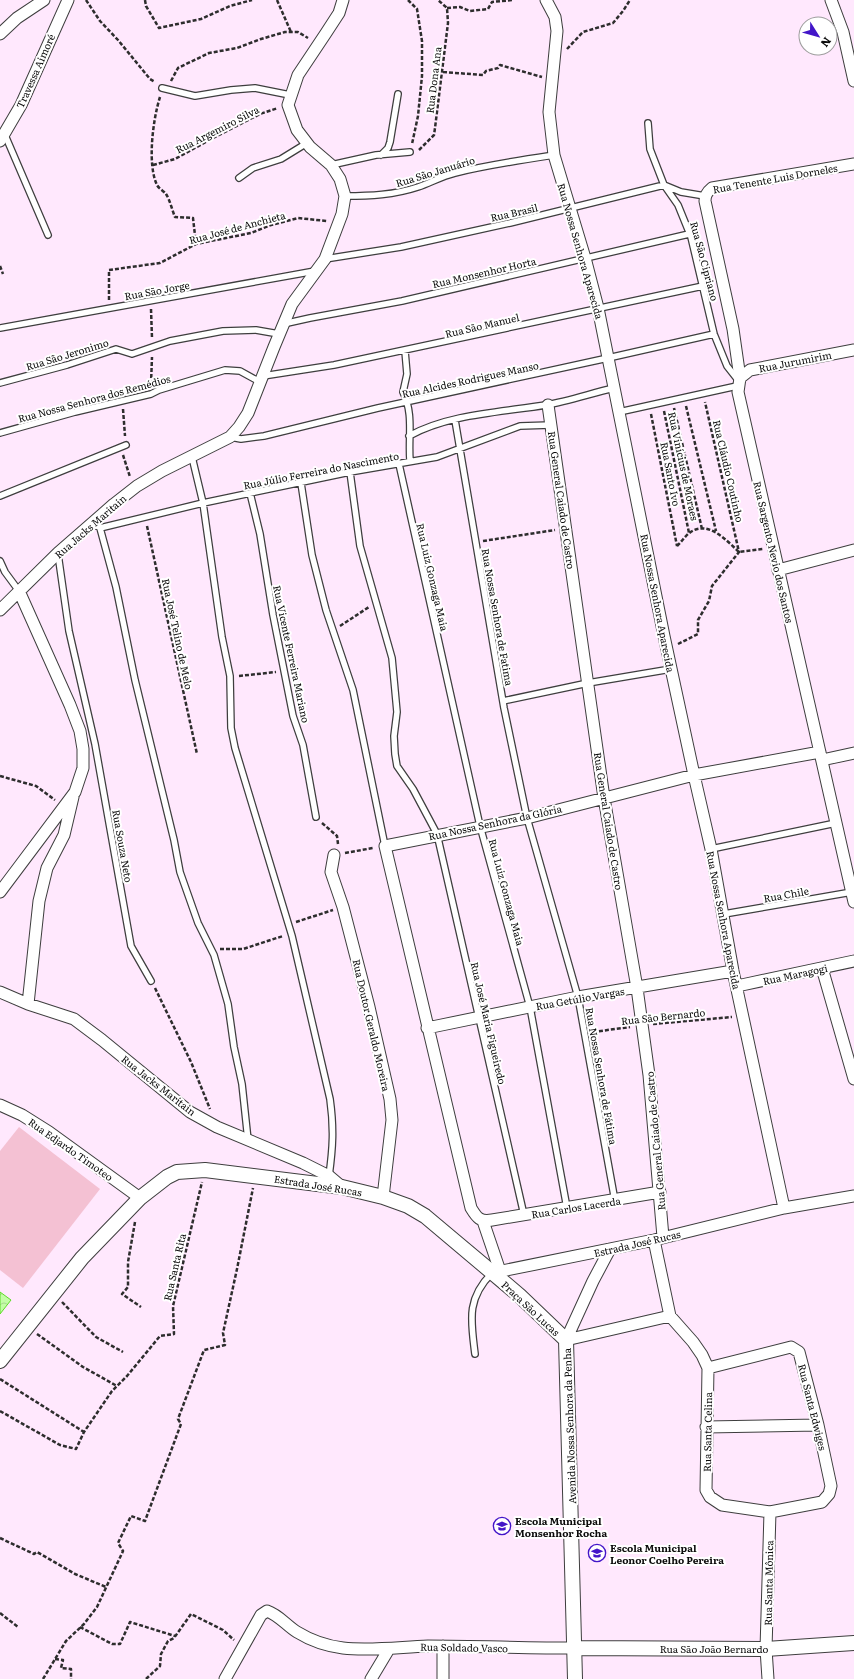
<svg xmlns="http://www.w3.org/2000/svg" width="854" height="1679" font-family="Literata,serif">
<style>
.pitch{fill:#f4c1d3}
.water{fill:url(#water-waves);stroke:#5ddc26}
.lines{fill:none;stroke-linecap:round;stroke-linejoin:round}
.service-casing{stroke:#3e3e3e;stroke-width:8}
.minor-casing{stroke:#3e3e3e;stroke-width:13}
.tertiary-casing{stroke:#3e3e3e;stroke-width:16}
.path{stroke:#2d2d2d;stroke-width:2.5;stroke-dasharray:4 2;stroke-linecap:butt}
.service{stroke:#fff;stroke-width:5.5}
.minor{stroke:#fff;stroke-width:11}
.tertiary{stroke:#fff;stroke-width:14}
.labels{text-anchor:middle;dominant-baseline:central;stroke-width:4;stroke-linejoin:round;paint-order:stroke}
.street-label{font-size:10px;fill:#0b0b0b;stroke:#fff}
.poi-label{font-size:10px;font-weight:bold;fill:#0b0b0b;stroke:#fff;text-anchor:start}
</style>
<defs>
<pattern id="water-waves" width="16" height="10" patternUnits="userSpaceOnUse"><rect width="16" height="10" fill="#c3fda6"/><path d="M0 5q4-4 8 0t8 0" fill="none" stroke="#a6d88e"/></pattern>
</defs>
<rect width="100%" height="100%" fill="#ffe8fd"/>
<path class="pitch" d="M19,1127l81,62 -77,99 -23,-18v-119z"/>
<path class="water" d="M0,1292l11,8 -11,14z"/>
<g class="lines">
<defs>
<path id="service" d="M162,88l33,8 36,-6 24,-2 35,7
M648,123l2,26 14,36 14,20 13,32 23,97 13,32 11,14
M5,135l43,100
M381,155l7,-7 2,-6 8,-48
M331,165l45,-10 34,-3
M239,178l14,-10 28,-9 26,-16
M345,196c25,0 49,-1 73,-9 12,-4 24,-11 37,-14 32,-8 66,-13 99,-18
M325,259l76,-12 109,-24 154,-38 17,7 24,4
M283,324l27,-6 92,-17 287,-67
M0,328l315,-57
M405,351l2,23 -4,18c11,22 5,45 7,69
M263,376l71,-11 369,-79
M0,383l67,-18 49,-16 16,5 38,-13 53,-10 33,-1 23,4
M619,412l118,-26
M455,420l49,288 23,110 51,179 37,204
M0,433l75,-21 76,-18 8,-4 66,-20 15,1 20,11
M409,436c39,-22 94,-24 137,-31 23,-4 46,-12 68,-17
M230,437l11,2 23,-3 114,-28 230,-50 106,-24
M192,457l11,46 19,134 8,39 1,52 4,20 57,188 38,163c4,29 3,48 -1,77
M399,464l81,362 50,181 37,201
M350,472l10,74 32,112 5,54 -3,24 1,18 2,12 16,23 24,45 87,381
M301,483l11,72 14,55 27,80 32,156
M250,493l10,41 13,81 20,101 10,29 13,72
M0,496l126,-51
M97,526l3,2 103,-25 147,-31 87,-15 83,-31 31,-1
M100,528l16,59 19,93 39,160 6,32 18,51 16,32 14,49 6,43 8,37 6,56
M58,554l11,77 26,113 36,202 20,35
M0,561l5,11 14,19
M503,701l85,-18 83,-14
M711,849l125,-26
M724,914l128,-22
M475,1354c-4,-33 -9,-55 17,-81"/>
<path id="minor" d="M546,0l9,17 2,14 -8,81 5,43 31,103 13,50 66,328 30,139 17,74 22,122 51,237
M831,0l12,32 11,49
M0,34l17,-16 27,-18
M0,141l21,-36 47,-105
M854,164l-142,24c-5,4 -7,7 -7,13l28,128 7,49 -2,14 116,510
M740,378l10,-8 104,-20
M548,405l56,393 33,190 12,87 14,162
M778,570l76,-20
M0,610l58,-57 56,-49 23,-18 25,-15 68,-34 9,-10 9,-14 26,-66 18,-43 33,-45 17,-45 3,-18 -5,-17 -9,-14 -21,-18 -13,-17 -9,-25 10,-30 28,-42 13,-20 4,-13
M822,760l32,-7
M334,855l-3,17 12,35 26,100 21,92 2,21 -9,77
M0,892l75,-100 8,-24v-19l-3,-18 -10,-26 -51,-114
M822,968l32,111
M737,986l117,-25
M0,992l28,12 46,15 28,21 88,72 27,15 86,36 26,13 13,11
M28,1004l11,-103 8,-33 17,-33 9,-38
M427,1028l151,-31 155,-26
M0,1105l22,10 27,17 91,66
M660,1192l-168,28c-12,2 -15,-2 -21,-12l-86,-362 142,-28 167,-43 126,-23
M483,1221l17,50
M654,1240l16,76 23,26 9,13 6,13 -2,122 4,7 12,8 48,7 52,-10 7,-8 2,-8 -13,-61 -19,-73 -8,-5 -83,21
M492,1273l162,-33 130,-32 70,-12
M566,1340l104,-24
M566,1340l27,-59 17,-32
M706,1427l112,-2
M443,1646v33
M225,1679l36,-64 6,-4c12,4 20,15 30,21 13,8 30,14 46,16 28,3 57,-1 85,-2 49,0 97,2 146,2
M371,1679l18,-30
M768,1679l-2,-30 4,-137"/>
<path id="tertiary" d="M0,1361l82,-103 58,-60 27,-21 10,-5 28,-2 137,17 41,10 25,9 17,10 94,79 47,45 9,339
M574,1648l192,1 88,-6"/>
</defs>
<use href="#service" class="service-casing"/>
<use href="#minor" class="minor-casing"/>
<use href="#tertiary" class="tertiary-casing"/>
<path class="path" d="M86,0l14,21 18,19 32,39 5,3
M145,0l1,6 13,22 42,-9 29,-13 22,-6
M277,0l14,32
M408,0l9,9 5,32v35l-4,40 -6,28
M447,8l13,-1 10,4 18,-2 4,-7 21,-2
M567,49l16,-17 30,-9 10,-12 7,-11
M443,72l40,3 3,-4 12,-3 2,-3 42,12
M171,81l7,-13 31,-15 28,-5 24,-9 24,-7h13l10,6
M160,97c-7,22 -13,67 -3,88 2,4 7,6 9,9 4,6 6,16 9,23l18,1 3,26
M419,150l15,-15 1,-7 13,-105 -1,-15 -9,-8
M153,165l22,-6 38,-21 47,-24 18,-6
M0,266l3,8
M109,300v-30l51,-7 36,-19 55,-11 20,-8 27,-7 29,3
M151,309l1,29
M151,384l1,-27
M686,406l30,125
M674,408l28,121
M123,409l2,27
M664,411l25,122
M651,414l26,132
M123,455l7,22
M147,526l50,228
M483,541l72,-11
M677,546c4,-4 7,-8 11,-12 19,-16 38,6 51,18l24,-3
M340,626l29,-19
M678,644l20,-10v-14l11,-19 3,-15 27,-34 -34,-150
M239,676l37,-4
M0,776l36,10 19,14
M322,823l15,13 1,8
M345,853l28,-5
M296,922l37,-12
M220,949h23l40,-13
M155,988l36,74 19,47
M653,1024l79,-7
M593,1032l37,-5
M135,1222l-7,40v25l-6,7 19,13
M62,1302l34,35 27,15
M37,1334l46,33 34,19
M0,1379l84,53
M0,1411l60,34 16,4 8,-17 28,-41 15,-15 33,-40 14,-2 -1,-28 29,-124
M0,1538l34,16 3,-2 38,22 31,13
M0,1613l18,14
M80,1627l32,17h8l10,-22 45,14
M55,1659l8,1 -2,8 10,1v10
M43,1679l23,-38 18,-17 13,-17 26,-56 -5,-8 13,-27 14,5 36,-97 -3,-5 26,-69 21,-5 -2,-12 14,-64 16,-81
M146,1679l14,-13 1,-12 7,-13 6,-3 17,-24 32,16 11,10"/>
<use href="#service" class="service"/>
<use href="#minor" class="minor"/>
<use href="#tertiary" class="tertiary"/>
</g>
<defs>
<symbol id="school-ring" viewBox="-11 -11 22 22"><circle r="9.5" fill="#fff" stroke="#4215c8" stroke-width="1.5"/><path d="M0-5L7-2L0 1L-7-2ZM-4 1L0 2.5L4 1V4Q0 6-4 4Z" fill="#4215c8"/></symbol>
</defs>
<g fill-rule="evenodd">
<use href="#school-ring" x="492" y="1516" width="20" height="20"/>
<use href="#school-ring" x="587" y="1543" width="20" height="20"/>
</g>
<g class="labels">
<g class="street-label">
<text transform="translate(35 71) rotate(-66)">Travessa Aimoré</text>
<text transform="translate(433 80) rotate(-83)">Rua Dona Ana</text>
<text transform="translate(217 129) rotate(-27)">Rua Argemiro Silva</text>
<text transform="translate(435 171) rotate(-17)">Rua São Januário</text>
<text transform="translate(775 178) rotate(-10)">Rua Tenente Luis Dorneles</text>
<text transform="translate(514 212) rotate(-13)">Rua Brasil</text>
<text transform="translate(237 227) rotate(-15)">Rua José de Anchieta</text>
<text transform="translate(581 251) rotate(74)">Rua Nossa Senhora Aparecida</text>
<text transform="translate(705 261) rotate(75)">Rua São Cipriano</text>
<text transform="translate(484 272) rotate(-13)">Rua Monsenhor Horta</text>
<text transform="translate(157 290) rotate(-10)">Rua São Jorge</text>
<text transform="translate(482 325) rotate(-13)">Rua São Manuel</text>
<text transform="translate(67 354) rotate(-17)">Rua São Jeronimo</text>
<text transform="translate(795 361) rotate(-11)">Rua Jurumirim</text>
<text transform="translate(470 379) rotate(-12)">Rua Alcides Rodrigues Manso</text>
<text transform="translate(94 398) rotate(-15)">Rua Nossa Senhora dos Remédios</text>
<text transform="translate(684 466) rotate(78)">Rua Vinícius de Moraes</text>
<text transform="translate(321 470) rotate(-11)">Rua Júlio Ferreira do Nascimento</text>
<text transform="translate(729 471) rotate(77)">Rua Cláudio Coutinho</text>
<text transform="translate(671 474) rotate(79)">Rua Santo Ivo</text>
<text transform="translate(562 500) rotate(82)">Rua General Caiado de Castro</text>
<text transform="translate(90 526) rotate(-41)">Rua Jacks Maritain</text>
<text transform="translate(774 552) rotate(77)">Rua Sargento Nevio dos Santos</text>
<text transform="translate(433 577) rotate(77)">Rua Luiz Gonzaga Maia</text>
<text transform="translate(658 603) rotate(79)">Rua Nossa Senhora Aparecida</text>
<text transform="translate(498 617) rotate(80)">Rua Nossa Senhora de Fatima</text>
<text transform="translate(178 634) rotate(78)">Rua José Telino de Melo</text>
<text transform="translate(292 654) rotate(78)">Rua Vicente Ferreira Mariano</text>
<text transform="translate(609 821) rotate(81)">Rua General Caiado de Castro</text>
<text transform="translate(495 822) rotate(-12)">Rua Nossa Senhora da Glória</text>
<text transform="translate(123 846) rotate(80)">Rua Souza Neto</text>
<text transform="translate(507 892) rotate(75)">Rua Luiz Gonzaga Maia</text>
<text transform="translate(786 894) rotate(-10)">Rua Chile</text>
<text transform="translate(724 920) rotate(79)">Rua Nossa Senhora Aparecida</text>
<text transform="translate(795 974) rotate(-12)">Rua Maragogi</text>
<text transform="translate(580 998) rotate(-10)">Rua Getúlio Vargas</text>
<text transform="translate(663 1016) rotate(-6)">Rua São Bernardo</text>
<text transform="translate(489 1023) rotate(77)">Rua José Maria Figueiredo</text>
<text transform="translate(372 1025) rotate(77)">Rua Doutor Geraldo Moreira</text>
<text transform="translate(602 1076) rotate(80)">Rua Nossa Senhora de Fátima</text>
<text transform="translate(159 1085) rotate(38)">Rua Jacks Maritain</text>
<text transform="translate(655 1141) rotate(-95)">Rua General Caiado de Castro</text>
<text transform="translate(71 1149) rotate(35)">Rua Edjardo Timoteo</text>
<text transform="translate(318 1185) rotate(9)">Estrada José Rucas</text>
<text transform="translate(576 1207) rotate(-9)">Rua Carlos Lacerda</text>
<text transform="translate(637 1243) rotate(-13)">Estrada José Rucas</text>
<text transform="translate(174 1267) rotate(-77)">Rua Santa Rita</text>
<text transform="translate(531 1308) rotate(43)">Praça São Lucas</text>
<text transform="translate(813 1407) rotate(76)">Rua Santa Edwiges</text>
<text transform="translate(569 1426) rotate(-92)">Avenida Nossa Senhora da Penha</text>
<text transform="translate(707 1432) rotate(-89)">Rua Santa Celina</text>
<text transform="translate(768 1583) rotate(-89)">Rua Santa Mônica</text>
<text transform="translate(464 1647) rotate(1)">Rua Soldado Vasco</text>
<text x="714" y="1648">Rua São João Bernardo</text>
</g>
<g class="poi-label">
<text x="515" y="1520">Escola Municipal<tspan x="515" dy="12">Monsenhor Rocha</tspan></text>
<text x="610" y="1547">Escola Municipal<tspan x="610" dy="12">Leonor Coelho Pereira</tspan></text>
</g>
</g>
<g transform="translate(818 36) rotate(127)"><circle r="19" fill="#ffffff" stroke="#9d9d9d"/>
<path d="M0-3L7 15L0 10L-7 15Z" fill="#4215c8"/>
<text y="-6" font-size="11" font-weight="bold" text-anchor="middle" fill="#0b0b0b">N</text>
</g>
</svg>
